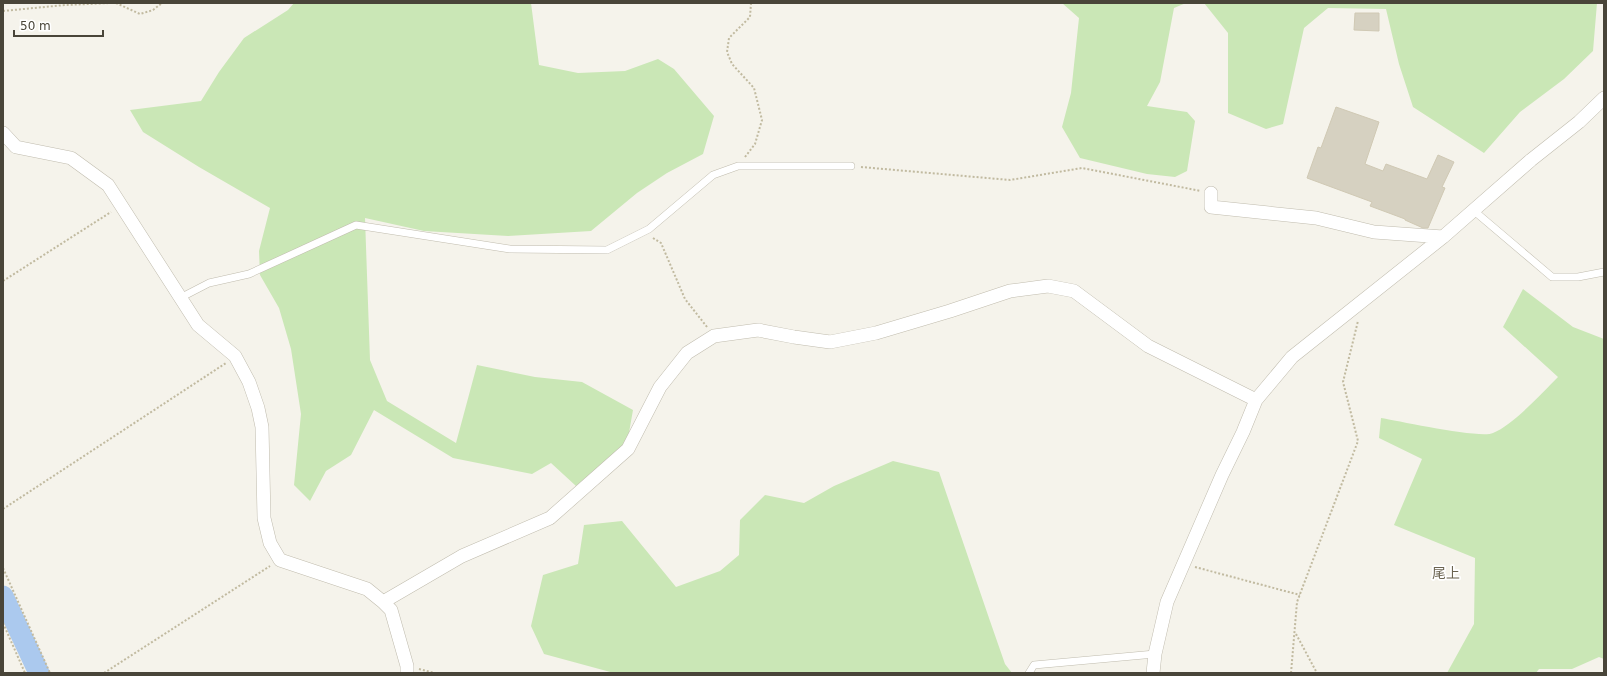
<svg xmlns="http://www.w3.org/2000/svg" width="1607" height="676" font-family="'DejaVu Sans','Noto Sans JP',sans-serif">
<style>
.green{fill:#cae7b6}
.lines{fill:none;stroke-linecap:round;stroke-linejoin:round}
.river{stroke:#abc9ee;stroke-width:21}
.building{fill:#d6d1c1;stroke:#d0c9b4}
.lane-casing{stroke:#c0bcae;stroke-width:8}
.street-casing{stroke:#c0bcae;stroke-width:14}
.path{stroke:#c1baa0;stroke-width:2;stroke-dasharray:2 2;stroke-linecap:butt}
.lane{stroke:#fff;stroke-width:7}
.street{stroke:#fff;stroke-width:13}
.labels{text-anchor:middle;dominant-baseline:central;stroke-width:3.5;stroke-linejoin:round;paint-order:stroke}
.quarter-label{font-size:14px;fill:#6b6451;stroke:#fff}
</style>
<rect width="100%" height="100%" fill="#f5f3eb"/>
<path class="green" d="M294,3h237l8,62 39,8 47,-2 33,-12 16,10 40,47 -11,38 -36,19 -30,20 -46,38 -83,5 -84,-5 -59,-13 5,142 17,41 69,42 21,-78 58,12 47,5 51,28 -6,34 -20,20 -12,6 -19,16 -25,-23 -19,11 -79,-16 -79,-48 -23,45 -25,16 -16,30 -16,-16 7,-71 -10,-65 -12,-41 -19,-33 -1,-24 11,-43 -71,-41 -56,-35 -13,-22 71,-9 18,-29 25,-34 44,-28z
M1062,3h124l-12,5 -14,74 -13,24 40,6 8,9 -8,50 -12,6 -28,-3 -67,-16 -18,-31 9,-34 8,-75z
M1204,3h393l-4,48 -29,28 -44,33 -36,41 -71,-46 -14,-43 -13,-55 -58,-1 -24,20 -21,96 -17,5 -38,-16v-80z
M1523,289l50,38 31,12v320l-5,-2 -27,12h-33l-3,4h-89l27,-49 1,-66 -81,-33 28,-66 -43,-21 2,-20c18,3 100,21 112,15 20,-8 49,-40 65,-56l-55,-50z
M893,461l46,11 51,149 15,43 7,9h-398l-70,-19 -13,-28 12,-51 35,-11 6,-39 38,-4 54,66 44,-16 19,-16 1,-35 25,-25 39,8 30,-17z"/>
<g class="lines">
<path class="river" d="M3,596l36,77"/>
</g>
<path class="building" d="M1355,13h24v18l-25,-1z
M1336,107l43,15 -14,42 18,7 3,-7 41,15 11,-24 16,7 -12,25 3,1 -17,40h-5l-18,-8v-1l-35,-13 2,-4 -65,-24 11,-31 3,1z"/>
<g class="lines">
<defs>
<path id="lane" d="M1473,210l79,67h26l26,-5
M180,298l29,-15 40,-9 107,-49 154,24 97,1 42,-21 64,-54 25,-9h113
M1029,673l5,-8 121,-11"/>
<path id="street" d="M3,133l13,14 55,11 37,27 90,140 37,31 14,26 9,26 4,19 2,91 6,25 10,17 87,29 16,13 8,8 16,56v7
M1211,193v14l105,11 58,14 69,5
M383,602l79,-46 88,-38 78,-69 32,-62 27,-34 27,-17 44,-6 36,7 36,5 46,-9 74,-22 60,-20 38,-5 26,5 74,55 108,54
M1153,673l2,-19 12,-52 55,-127 21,-43 13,-32 36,-43 151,-120 88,-77 48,-38 25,-24"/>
</defs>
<use href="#lane" class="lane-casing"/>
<use href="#street" class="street-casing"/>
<path class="path" d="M116,3l24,11 13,-4 9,-7
M3,11l62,-6 46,-2
M745,157l10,-13 7,-24 -8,-32 -22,-24 -5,-12 2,-14 21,-21 1,-14
M861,167l149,13 72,-12 119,23
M653,238l8,5 24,56 22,28
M3,281l108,-69
M3,509l223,-146
M1195,567l105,28
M3,568l47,105
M3,623l22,50
M1296,634l21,39
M419,669l16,4
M104,673l166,-107
M1291,673l6,-71 61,-161 -15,-59 15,-61"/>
<use href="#lane" class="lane"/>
<use href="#street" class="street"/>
</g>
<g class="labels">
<g class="quarter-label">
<text x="1446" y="573">尾上</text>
</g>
</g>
<rect width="1607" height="676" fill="none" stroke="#494539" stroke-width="8"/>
<path d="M14 30v6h89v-6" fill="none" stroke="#494539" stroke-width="2"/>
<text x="20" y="30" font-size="12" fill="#494539" stroke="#ffffff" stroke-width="3" paint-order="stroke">50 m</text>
</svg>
